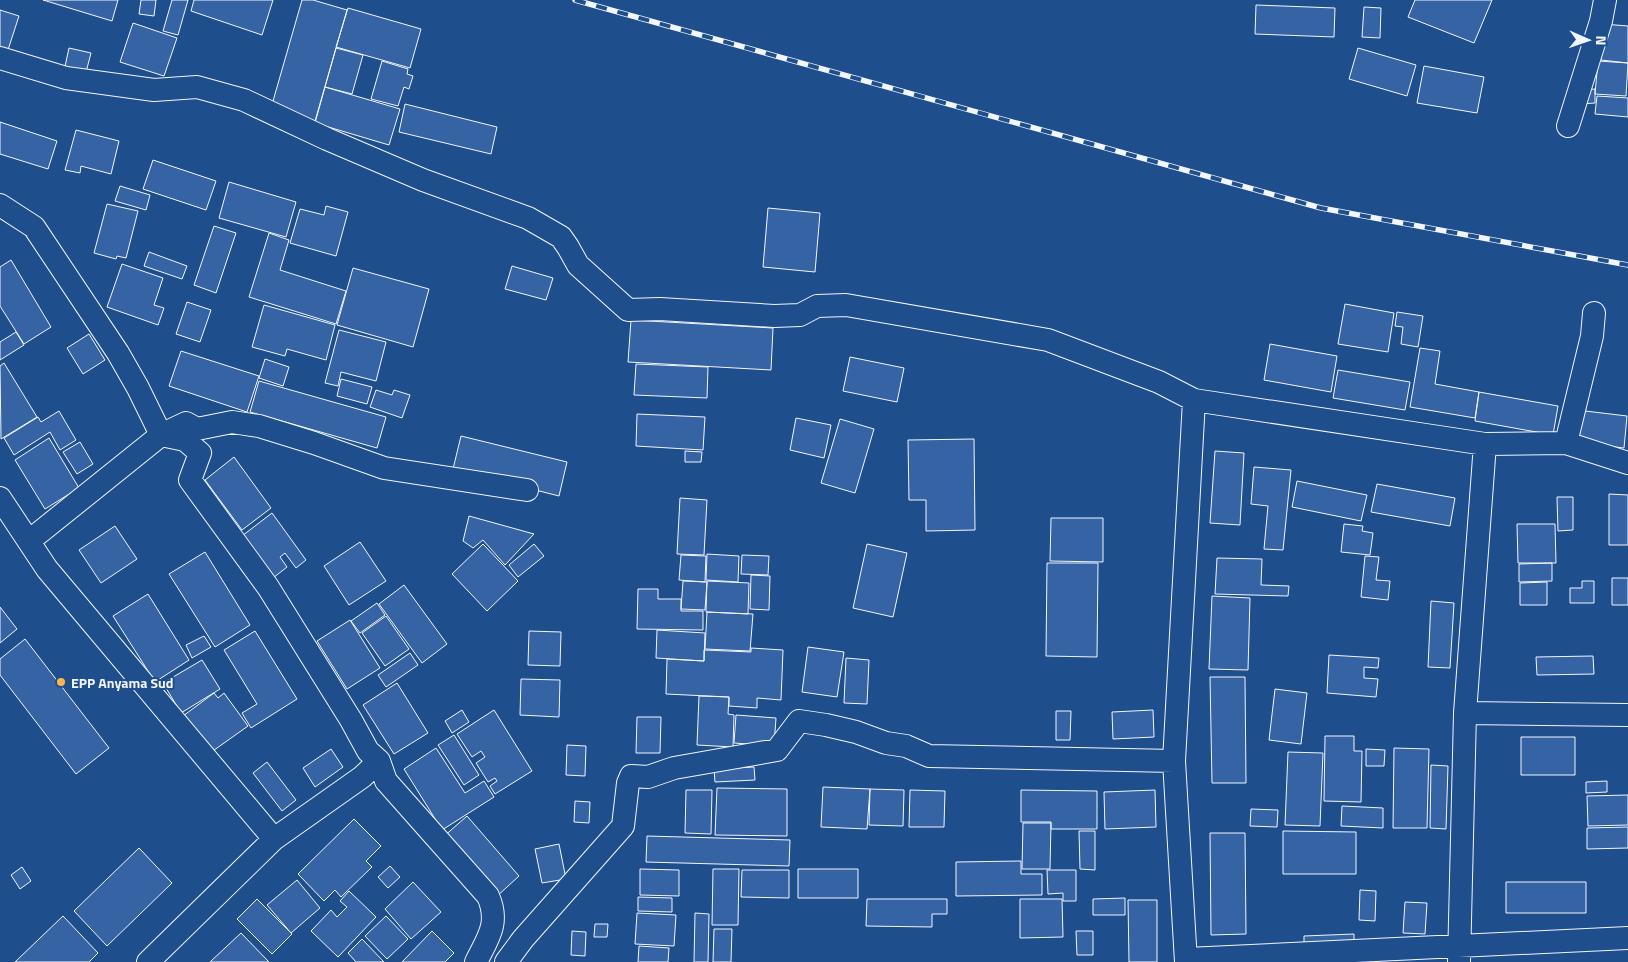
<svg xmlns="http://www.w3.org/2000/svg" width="1628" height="962" font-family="'Titillium Web',sans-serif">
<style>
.building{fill:#3563a3;stroke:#f2f6ff}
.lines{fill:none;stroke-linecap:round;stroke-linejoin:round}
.minor-casing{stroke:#f2f6ff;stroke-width:24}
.minor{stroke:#1f4e8c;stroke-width:22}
.rail-casing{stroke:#f2f6ff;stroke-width:5.5}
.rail{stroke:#1f4e8c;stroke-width:4;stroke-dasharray:11;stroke-linecap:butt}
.poi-dot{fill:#ffb74d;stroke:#1f4e8c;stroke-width:2}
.labels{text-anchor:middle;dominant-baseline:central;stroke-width:4;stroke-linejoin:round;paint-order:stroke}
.poi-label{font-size:14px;font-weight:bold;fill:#f2f6ff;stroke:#1f4e8c;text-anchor:start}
</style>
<rect width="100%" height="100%" fill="#1f4e8c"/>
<path class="building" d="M43,0h75l-6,21z
M141,0h15l-2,16 -15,-2z
M172,0h16l-10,35 -15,-4z
M194,0h79l-11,35 -71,-24z
M302,0h11l34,10 -32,111 -44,-13z
M1415,0h77l-18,43 -66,-26z
M1256,5l79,3 -1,29 -79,-3z
M1364,7l17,1 -1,30 -18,-1z
M348,8l73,21 -11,39 -74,-21z
M0,10l19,6 -12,37 -7,-2z
M133,23l44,15 -13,38 -44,-14z
M1603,24l25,2v37l-27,-3z
M69,48l22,5 -6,23 -21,-5z
M336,48l27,7 -11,39 -27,-7z
M1358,48l58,17 -9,31 -58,-17z
M382,61l26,8 -1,5 6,2 -4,13 -5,-2 -6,19 -27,-7z
M1598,61l30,2 -2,33 -31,-2z
M1424,66l60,11 -7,36 -60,-10z
M325,87l75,22 -11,36 -74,-22z
M1595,89v14l-14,1 -1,-14z
M1597,96l31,2v19l-33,-3z
M405,104l92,23 -6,27 -92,-22z
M0,122l57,19 -9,28 -48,-15z
M76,130l43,11 -8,33 -30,-8 -1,7 -15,-3z
M153,160l63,21 -10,29 -63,-21z
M229,182l67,20 -10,35 -67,-19z
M120,186l30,9 -4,15 -31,-9z
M107,204l31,7 -12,47 -9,-2 -1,3 -22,-6z
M326,206l22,6 -12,44 -46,-13 10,-34 24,6z
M768,208l52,5 -5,59 -52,-5z
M214,226l22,7 -20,60 -22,-8z
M269,233l20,7 -9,30 66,21 -10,33 -87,-27z
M149,252l38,14 -5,13 -38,-13z
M11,260l40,67 -27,17 -24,-38v-39z
M122,264l41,14 -9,27 10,3 -6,17 -51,-18z
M512,266l41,12 -7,22 -41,-11z
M353,268l76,21 -16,58 -76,-22z
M187,302l24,8 -11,32 -24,-8z
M1345,304l49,9 -6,39 -50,-8z
M264,305l71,20 -9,35 -39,-11 -2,7 -33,-9z
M1397,312l26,4 -5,31 -17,-3 2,-17 -8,-1z
M631,320l142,8 -2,42 -143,-8z
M339,330l47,12 -10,39 -35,-9 -3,14 -13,-3z
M16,332l8,13 -24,15v-18z
M89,334l16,26 -22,14 -16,-26z
M1270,344l67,12 -6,36 -67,-12z
M1420,348l20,3 -5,33 44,8 -4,26 -65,-11z
M181,351l78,25 -12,36 -78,-26z
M850,357l54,11 -7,34 -54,-11z
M265,359l24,8 -6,19 -24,-8z
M4,363l33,54 -36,22 -1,-73z
M636,364l72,3 -1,31 -73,-3z
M1338,370l72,12 -5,28 -72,-12z
M341,379l31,8 -5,17 -30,-8z
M259,381l127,36 -9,31 -127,-36z
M376,390l16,5 2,-5 16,5 -8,23 -32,-11z
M1479,392l79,14 -5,29 -78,-14z
M1577,410l50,6 -3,32 -51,-6z
M59,411l17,29 -16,10 -10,-18 -36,23 -10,-17 34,-21 3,5z
M637,414l68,3 -2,33 -67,-4z
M796,418l35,7 -7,33 -34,-8z
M840,419l34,10 -19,64 -34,-10z
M461,436l106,26 -8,34 -106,-27z
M49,438l30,50 -34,21 -30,-49z
M974,439l1,91 -49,1v-31h-17l-1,-60z
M80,442l13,22 -16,10 -14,-22z
M685,451l17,1 -1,10h-16z
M1215,451l29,2 -4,72 -30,-2z
M234,457l37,51 -29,22 -37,-50z
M1254,467l37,3 -8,80 -19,-1 4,-43 -17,-2z
M1297,481l70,14 -6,26 -69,-14z
M1377,484l78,14 -5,28 -79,-14z
M1609,494l19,1v50h-19z
M1557,497h16v33l-15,1z
M680,498l27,2 -3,55 -27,-1z
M272,513l34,47 -10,8 -11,-15 -5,4 7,10 -14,11 -31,-42z
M469,516l65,18 -29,31 -22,-25 -10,8 -10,-7z
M1051,518h52v44l-53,-1z
M1344,524l19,2 -1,5 11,2 -3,22 -29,-3z
M1517,524h38l1,39h-38z
M115,526l22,33 -36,24 -22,-33z
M360,542l26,39 -37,24 -25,-39z
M483,544l35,37 -31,30 -35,-37z
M534,544l10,12 -26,21 -9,-12z
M867,544l40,9 -14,64 -40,-9z
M205,552l45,73 -35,22 -46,-73z
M707,554l32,2 -1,26 -32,-2z
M681,555l25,1 -1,26 -26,-2z
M742,555l27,1 -1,19 -27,-1z
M1365,556l14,1 -3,23 14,1 -2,19 -27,-3z
M1217,558l45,1 -1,26 28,1 -1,10 -73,-2z
M1047,563h51l-1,94 -51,-1z
M1552,563v18l-33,1v-18z
M751,575l19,1 -1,34 -19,-1z
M1612,578h16v27h-16z
M683,581l24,1 -2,28 -24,-1z
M707,581l42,2 -1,31 -42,-2z
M1582,581h12v22h-24v-15h12z
M1547,582v23h-27v-22z
M404,585l43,59 -25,19 -43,-59z
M638,589h20v10h23v12h22v19l-66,-1z
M148,594l41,66 -34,22 -42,-66z
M1212,596l38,2 -2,72 -39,-1z
M1431,601l23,2 -4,65 -22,-1z
M377,603l8,12 -25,18 -9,-12z
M0,607l17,22 -17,14z
M707,612l46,2 -3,37 -45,-2z
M386,616l23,33 -24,17 -23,-33z
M350,620l30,48 -33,21 -30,-48z
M657,630l48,3 -1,28 -48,-3z
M255,631l42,68 -46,29 -9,-15 15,-9 -33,-54z
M529,631l32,1 -1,34 -32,-1z
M204,636l7,11 -19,11 -6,-13z
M25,639l84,109 -33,26 -76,-99v-16z
M808,647l36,5 -7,45 -35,-5z
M751,648l32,2 -2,50 -24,-2v10l-28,-2v-9l-63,-3 1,-35 37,2v-11l47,2z
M410,653l8,12 -32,22 -8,-12z
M1329,655l50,3 -1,10 -14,-1v11l14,1 -2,18 -49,-4z
M1593,656l1,18 -57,1 -1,-18z
M846,658l23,2 -2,44 -23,-1z
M202,660l18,29 -39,24 -18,-30z
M1210,677h35l1,106h-34z
M521,679l39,1 -1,37 -39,-2z
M397,683l31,50 -34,21 -31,-49z
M1275,689l32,4 -6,51 -32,-4z
M214,693l4,5 6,-5 24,33 -38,27 -27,-37z
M699,696l30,1 -1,17 6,1 -1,32 -36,-2z
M462,710l7,12 -17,11 -7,-12z
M494,710l38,61 -37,23 -5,-8 7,-5 -2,-3 -7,4 -12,-19 9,-6 -4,-6 -9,6 -15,-23z
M1153,710l1,27 -41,2 -1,-27z
M1056,711h15l-1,29h-14z
M736,715l40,3 -2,28 -40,-3z
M637,717h24l-1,36h-24z
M454,735l25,40 -15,10 -26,-40z
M1325,736h29v15h8l-1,51 -37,-1z
M1521,737h54v38h-54z
M567,745l19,1 -1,30 -19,-1z
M436,748l29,45 19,-12 10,16 -52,33 -38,-61z
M1394,748l35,1 -2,79h-34z
M331,749l12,18 -28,20 -12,-19z
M1366,749l19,1 -1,16h-18z
M1288,752l35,1 -3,73 -35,-1z
M267,762l29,38 -14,11 -29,-38z
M1431,765l17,1 -2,63 -16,-1z
M754,767l1,13 -40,2 -1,-13z
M1607,781v11l-21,1v-11z
M823,787l47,2 -3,40 -46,-2z
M717,788l70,1v47l-72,-1z
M870,789l34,1 -1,36 -34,-1z
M686,790h26l-1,44 -26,-1z
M910,790l35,1 -1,36h-35z
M1021,790l76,1v38h-46v-7h-30z
M1155,790l1,37 -51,2 -1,-37z
M1628,795v30l-40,1 -1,-30z
M575,801l15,1 -1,21 -15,-1z
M1342,806l41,2v20l-42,-2z
M1251,809l27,1 -1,17 -27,-1z
M467,816l52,60 -24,22 -53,-60z
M354,819l27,27 -15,15 6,6 -31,30 -6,-7 -11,11 -26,-27z
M1023,823h28l-1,46h-28z
M1628,827v21l-41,1v-21z
M1079,831h16v39l-15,-1z
M1283,831l73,1v42h-73z
M1210,833h35l1,101 -35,1z
M647,836l143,4 -1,26 -143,-4z
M559,844l7,35 -24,4 -7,-34z
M139,848l33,35 -65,63 -33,-35z
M1021,861v13h21v21l-86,1v-34z
M390,866l10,11 -12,11 -10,-11z
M22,867l9,14 -11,8 -9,-14z
M640,869l39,1v26l-39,-1z
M713,869h26l-1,56h-26z
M798,869h60v29h-60z
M742,870h47v28l-48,-1z
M1047,870h29v31h-13v-8l-15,1z
M297,880l23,28 -29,25 -24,-28z
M413,882l28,30 -30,27 -26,-30z
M1506,882h80v31h-80z
M1360,890l16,1 -1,30 -16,-1z
M349,891l27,26 -38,40 -27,-26 20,-21 6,7 10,-10 -7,-6z
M638,897l34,1v14l-34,-1z
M1125,898v17h-32v-16z
M257,899l35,35 -20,20 -35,-35z
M867,899h80v15h-15v13l-66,-1z
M1020,899h42l1,38 -43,1z
M1128,900h29v62h-28z
M1405,902l22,1 -2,31 -22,-1z
M637,913l39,2 -2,31 -39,-2z
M695,913l14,1 -1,48h-14z
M63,916l35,37 -9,9h-74z
M386,916l22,23 -21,20 -22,-23z
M595,924h13l-1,13h-13z
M714,929h18l-1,33h-18z
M432,931l22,22 -9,9h-43z
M572,931l14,1 -1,24 -14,-1z
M1076,931h17v24h-16z
M241,933l28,29h-59z
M1354,934v13l-50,2v-13z
M362,939l22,23h-28l-8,-9z
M639,946l30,2 -1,14h-30z"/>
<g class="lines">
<defs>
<path id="minor" d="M0,58l66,20 88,12 43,-3 47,13 83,39 96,41 105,38 33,19 7,10 10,18 50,45 32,-1 114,7 26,-1 17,-9 29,-1 202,35 111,42 35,18 291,44 81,-1 62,20
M1568,126l33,-105 4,-21
M0,205l34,22 84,126 20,35 23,47
M161,435l24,5 15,13 -10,27 78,107 83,133 17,31 11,10 7,20 102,115c12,27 0,42 -12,66
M1566,443l26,-107 2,-23
M0,498l47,71 227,270
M29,541l132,-106 25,-12 11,6 35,-7 27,4 55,17 70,25 143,22
M1465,713l163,2
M1187,959l441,-21
M148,962l126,-123 88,-62 17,-16
M506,962l17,-23 100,-113 5,-43 3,-7 17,1 26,-9 103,-18 22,-29 27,4 30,7 30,11 20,3 23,10 245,5
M1186,962l-12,-201 20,-361
M1459,962l6,-249 20,-269"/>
</defs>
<use href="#minor" class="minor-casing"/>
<use href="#minor" class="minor"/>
<defs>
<path id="rail" d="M575,0l746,208 307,57"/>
</defs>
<use href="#rail" class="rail-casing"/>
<use href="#rail" class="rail"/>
</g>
<circle class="poi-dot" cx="61" cy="682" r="5"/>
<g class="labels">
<g class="poi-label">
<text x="71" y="682">EPP Anyama Sud</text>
</g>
</g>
<g transform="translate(1588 40) rotate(92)" stroke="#1f4e8c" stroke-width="4" paint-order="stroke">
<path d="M0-4L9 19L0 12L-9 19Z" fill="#f2f6ff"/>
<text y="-8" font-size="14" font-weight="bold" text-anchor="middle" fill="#f2f6ff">N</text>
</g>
</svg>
